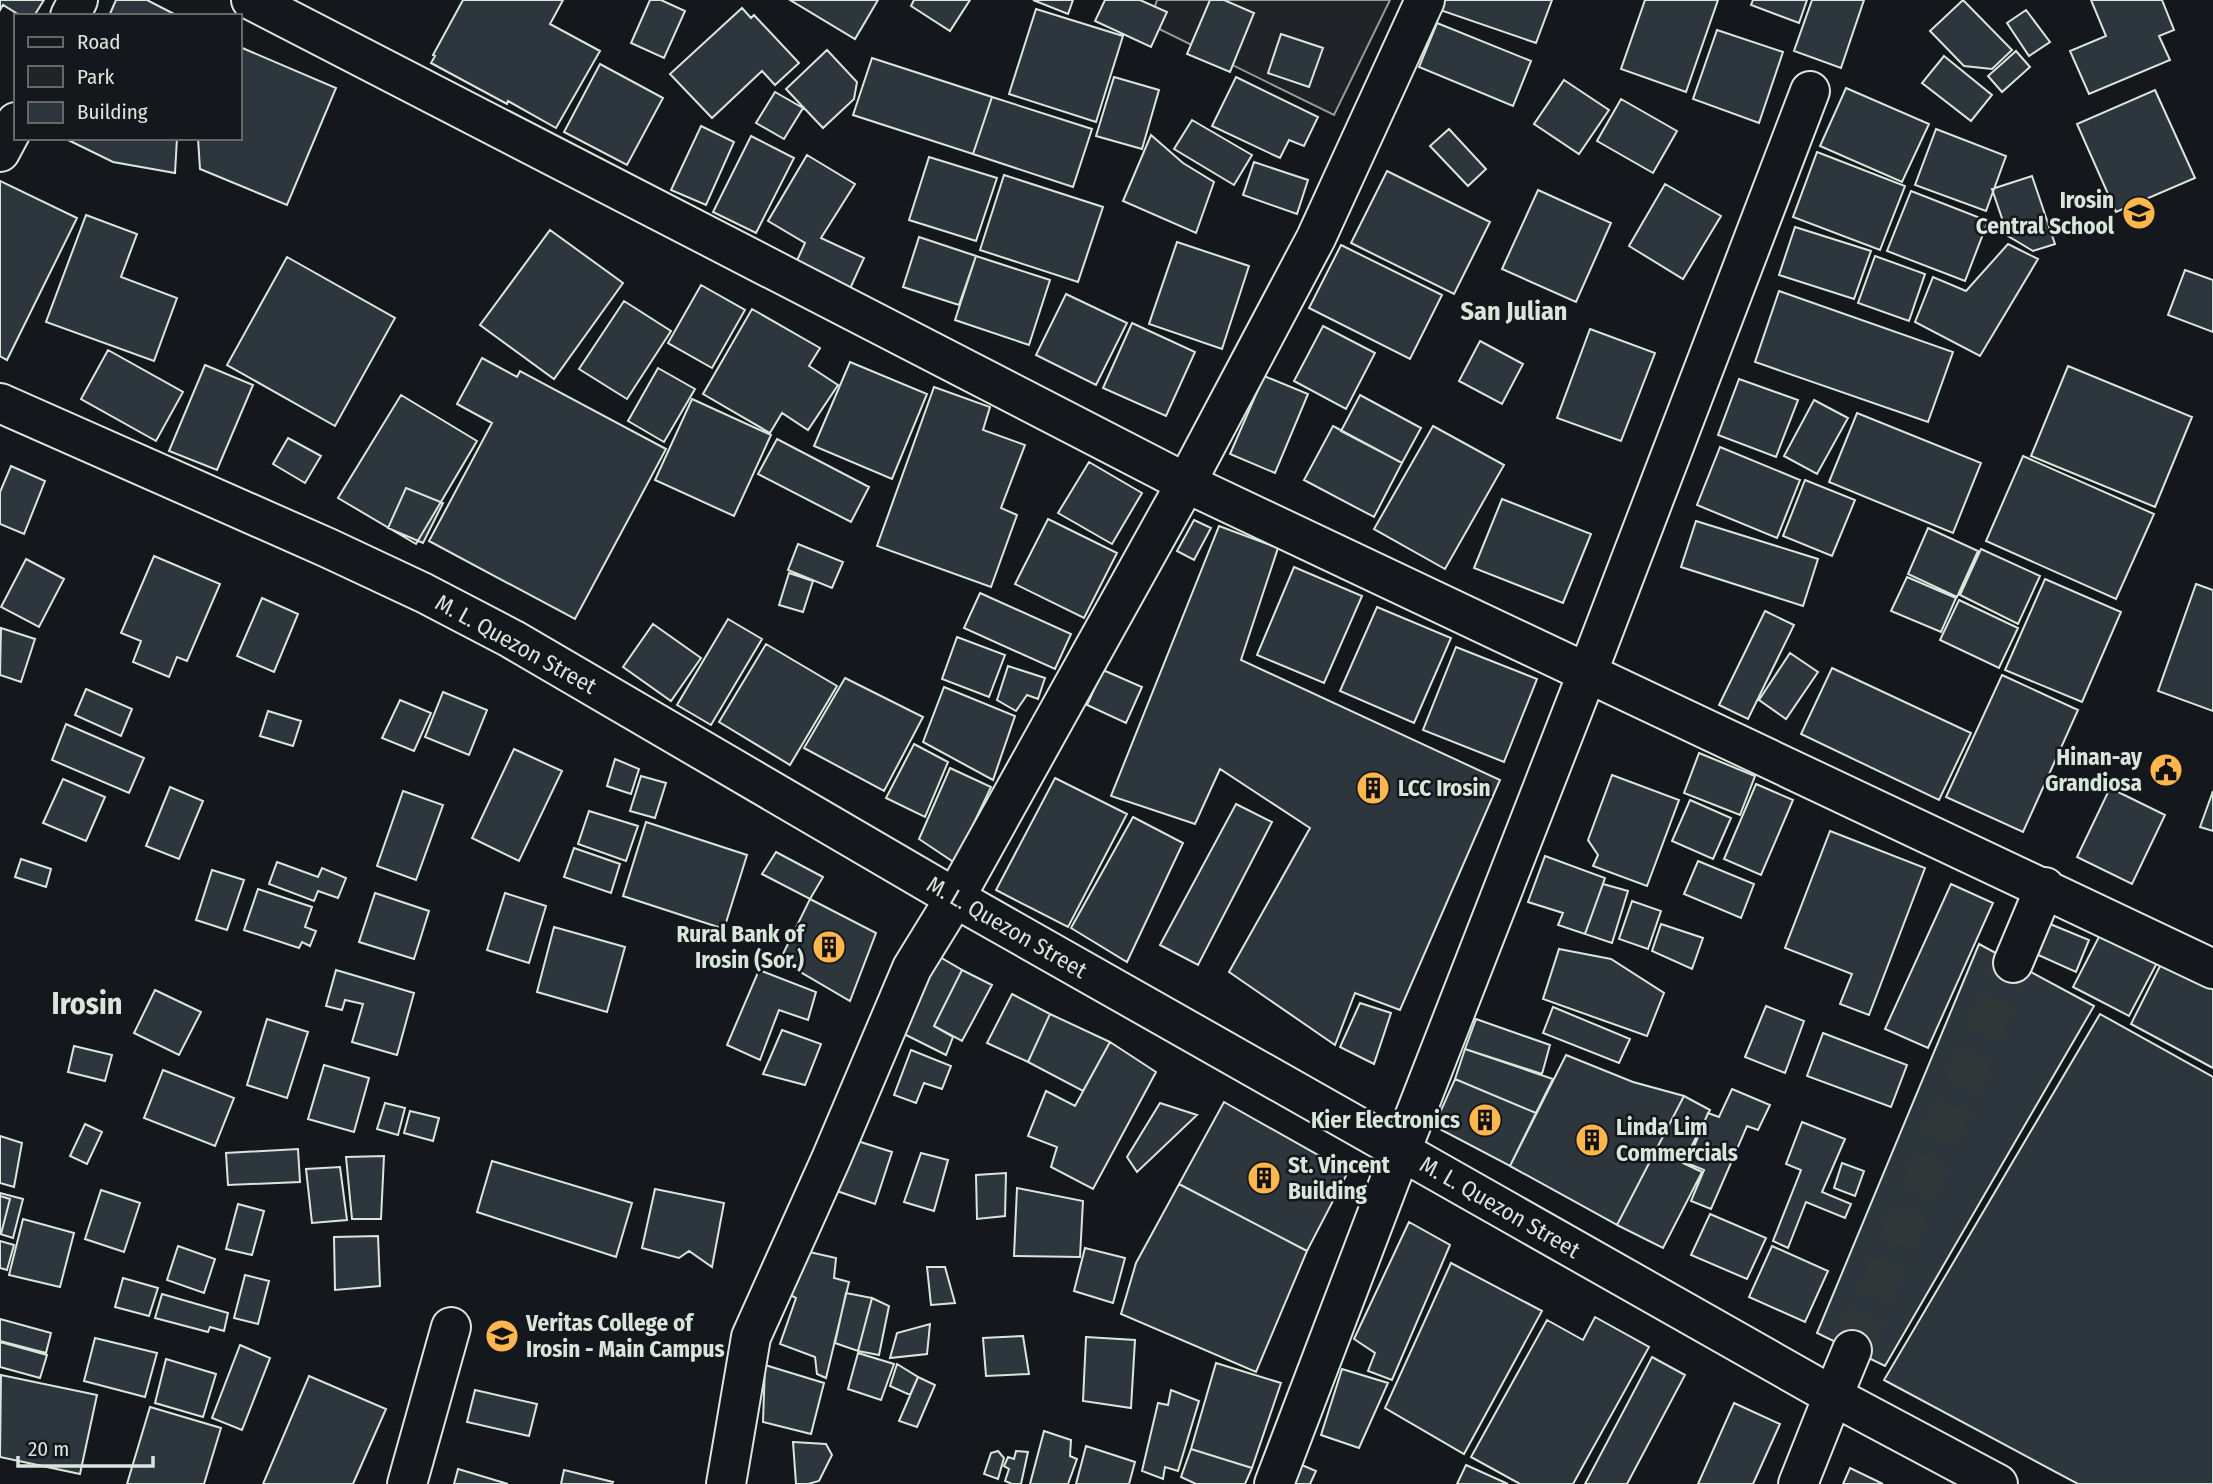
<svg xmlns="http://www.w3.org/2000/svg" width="2213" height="1484" font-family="'Fira Sans Condensed',sans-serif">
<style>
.green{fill:#202428;stroke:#939e99;stroke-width:2}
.building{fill:#2c363c;stroke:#d8e6dc;stroke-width:2}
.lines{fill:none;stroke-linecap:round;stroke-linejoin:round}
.minor-tunnel{stroke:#313739;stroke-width:38;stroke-dasharray:38 19;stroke-linecap:butt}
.minor-casing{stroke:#d8e6dc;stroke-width:42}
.tertiary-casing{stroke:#d8e6dc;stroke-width:42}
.secondary-casing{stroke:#d8e6dc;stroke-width:42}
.minor{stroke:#14181c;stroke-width:38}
.tertiary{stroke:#14181c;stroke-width:38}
.secondary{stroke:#14181c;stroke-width:38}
.labels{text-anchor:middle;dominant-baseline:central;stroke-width:5;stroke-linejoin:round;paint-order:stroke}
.poi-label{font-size:23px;font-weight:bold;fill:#d8e6dc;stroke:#14181c;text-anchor:end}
.street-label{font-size:23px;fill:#d8e6dc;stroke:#14181c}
.quarter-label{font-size:26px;font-weight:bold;fill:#d8e6dc;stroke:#14181c}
.district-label{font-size:30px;font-weight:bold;fill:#d8e6dc;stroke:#14181c}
</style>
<rect width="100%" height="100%" fill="#14181c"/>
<path class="green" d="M1157,0h233l-56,115 -185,-91z"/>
<path class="building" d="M0,0h44l-10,16h-13l-18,-11 -3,5z
M116,0h31l31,16h-69z
M463,0h100l-13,24 50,27 -44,77 -48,-27 -1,3 -76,-41 4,-7 -2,-1z
M650,0h11l24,11 -21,47 -33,-15z
M790,0h88l-23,39z
M914,0h56l-20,31 -39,-25z
M1033,0h40l-5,14z
M1105,0h35l27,12 -16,35 -56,-26z
M1210,0h14l30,13 -24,59 -43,-18z
M1444,0h108l-16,43 -96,-33z
M1645,0h73l-32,92 -65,-23z
M1753,0h54l-8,23 -48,-18z
M1812,0h52l-23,68 -47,-17z
M1963,0l49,50 -20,19 -28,-3 -34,-35z
M2091,0h71l12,30 -15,6 11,24 -81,34 -19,-43 36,-15z
M742,8l9,10 3,-3 45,48 -24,22 -13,-14 -50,47 -42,-44z
M1036,9l87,27 -27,86 -87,-28z
M2026,10l24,32 -21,14 -22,-33z
M1437,23l94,38 -18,45 -94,-39z
M1717,30l66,22 -24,71 -66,-24z
M1281,34l42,14 -14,39 -41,-14z
M240,47l96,41 -49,117 -87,-36 -2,-31h42z
M827,50l30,32 -3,17 -31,29 -37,-39z
M2016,51l14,16 -28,25 -14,-16z
M1944,56l48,39 -21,26 -49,-38z
M872,58l120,39 -19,57 -120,-39z
M600,64l63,34 -36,67 -63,-33z
M1114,77l45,13 -17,59 -46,-13z
M1236,77l82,40 -14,29 -15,-6 -9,18 -68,-32z
M1564,80l45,30 -30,44 -45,-30z
M1846,88l83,36 -27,58 -82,-36z
M2155,90l40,88 -79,34 -39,-88z
M775,92l28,16 -19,31 -28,-16z
M992,97l100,32 -19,58 -100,-33z
M1621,99l56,32 -24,42 -56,-32z
M1192,120l60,35 -18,30 -60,-36z
M701,126l33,16 -28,63 -35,-15z
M1449,129l37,40 -18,17 -38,-40z
M1936,129l70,27 -20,55 -71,-26z
M1151,135l32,28 31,19 -18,51 -73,-32z
M751,136l43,22 -38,75 -43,-21z
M64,138h113l-2,35 -62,-11z
M1817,152l88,34 -25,64 -87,-33z
M807,155l48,29 -34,54 43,20 -15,33 -55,-24 11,-24 -37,-22z
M929,157l68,21 -21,63 -67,-21z
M1254,162l54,18 -11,34 -54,-19z
M1387,171l103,51 -36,72 -103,-51z
M1004,175l99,32 -25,75 -98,-32z
M2032,176l23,68 -22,7 -25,-15 -16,-47z
M0,181l77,37 -70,142 -7,-4z
M1665,184l56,32 -38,63 -54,-33z
M1538,190l73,33 -35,79 -74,-33z
M1911,191l77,30 -23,60 -78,-30z
M86,215l51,19 -16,43 56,21 -23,63 -108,-39z
M1795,227l76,24 -17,48 -75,-24z
M550,230l73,53 -69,96 -74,-54z
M919,237l57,19 -17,49 -56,-18z
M1177,242l72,24 -27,83 -73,-25z
M2008,244l30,15 -58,97 -65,-34 18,-45 33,14z
M1341,245l101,50 -32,64 -101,-51z
M976,256l74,24 -21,65 -74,-25z
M1875,256l50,18 -16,47 -51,-18z
M287,257l108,61 -60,108 -108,-61z
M2185,270l28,10v52l-45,-17z
M701,285l44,25 -33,58 -44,-25z
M1779,291l174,61 -25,70 -173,-60z
M1066,294l61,29 -31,62 -60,-30z
M624,301l47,30 -44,68 -48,-30z
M752,309l68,39 -11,18 29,19 -30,45 -26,-17 -12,20 -67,-39z
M1132,323l63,29 -29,64 -63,-28z
M1323,326l52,27 -29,56 -52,-28z
M1590,329l65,24 -34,88 -64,-23z
M1480,341l43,23 -21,40 -43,-23z
M108,350l75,42 -27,49 -75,-42z
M482,358l35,19 3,-6 146,78 -91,170 -146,-78 63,-118 -35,-19z
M850,362l77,32 -35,85 -78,-33z
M205,365l48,20 -36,85 -48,-19z
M2068,366l124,51 -37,90 -124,-51z
M658,368l37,21 -31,53 -36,-21z
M1264,376l44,18 -33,79 -45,-19z
M1739,379l59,21 -22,57 -58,-22z
M934,387l56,20 -7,23 42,15 -24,63 16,7 -26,72 -114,-41z
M401,395l76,46 -61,103 -78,-46z
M1360,395l61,33 -19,35 -61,-32z
M692,399l79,36 -37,81 -79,-36z
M1814,400l34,18 -31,56 -33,-18z
M1857,413l124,50 -28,70 -124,-51z
M1333,426l69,37 -28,54 -70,-37z
M1433,426l71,39 -59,104 -71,-40z
M288,438l33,18 -16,27 -32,-19z
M777,439l92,48 -18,35 -93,-48z
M1720,447l80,33 -23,58 -80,-33z
M2023,456l131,58 -38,85 -130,-58z
M1089,462l53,31 -30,51 -54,-31z
M11,466l34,15 -21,53 -24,-10v-32z
M1805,480l50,20 -23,56 -49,-20z
M406,488l37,15 -20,40 -35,-15z
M1502,499l89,35 -28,69 -89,-35z
M1048,519l69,34 -33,65 -69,-34z
M1194,520l17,8 -17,32 -17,-9z
M1696,521l122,38 -15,47 -122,-39z
M1219,526l59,22 -37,112 259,120 -100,230 -45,-17 -20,52 -106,-73 81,-144 -90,-59 -25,55 -84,-28z
M1928,528l50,23 -21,46 -49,-23z
M798,544l45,18 -11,26 -44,-18z
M1981,549l59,27 -22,48 -58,-29z
M154,556l66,28 -33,77 -10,-4 -8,20 -36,-15 8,-21 -20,-8z
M26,559l38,20 -25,48 -38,-20z
M1294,567l68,29 -38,87 -67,-28z
M789,573l24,8 -10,31 -24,-7z
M1907,577l49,21 -15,34 -50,-21z
M2045,579l76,33 -39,90 -77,-32z
M2196,584l17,6v121l-55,-20z
M980,593l91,41 -16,35 -91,-41z
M262,598l36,16 -24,58 -37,-16z
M1959,600l59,28 -19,40 -59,-28z
M1377,607l74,31 -37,85 -74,-32z
M1765,611l29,14 -46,94 -29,-14z
M728,619l34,20 -51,86 -34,-20z
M653,624l48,34 -30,43 -48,-34z
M1,628l34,11 -14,43 -21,-7z
M957,637l48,18 -16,42 -47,-18z
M766,644l71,42 -47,79 -71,-43z
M1456,647l81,32 -33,83 -81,-32z
M1790,653l28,19 -32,47 -27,-19z
M1008,666l37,12 -7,21 -11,-4 -11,16 -19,-11z
M1832,668l139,65 -32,67 -138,-66z
M1103,670l39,17 -16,36 -39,-18z
M2002,675l76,35 -55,122 -77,-35z
M845,678l78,39 -39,74 -80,-43z
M944,687l71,29 -22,64 -70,-38z
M86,689l46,20 -11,27 -46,-21z
M443,692l44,18 -18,45 -44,-18z
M400,700l31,13 -17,38 -32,-13z
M268,711l33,10 -8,25 -33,-10z
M66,724l78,34 -15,35 -77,-33z
M914,744l34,18 -23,55 -39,-19z
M514,749l48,22 -43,90 -47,-23z
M1699,753l56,23 -15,39 -56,-22z
M615,759l24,10 -8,25 -24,-8z
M950,768l41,19 -36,76 -36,-24z
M1612,775l67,25 -32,86 -54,-20 5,-11 -10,-15z
M641,776l25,7 -11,35 -25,-7z
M1055,778l72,36 -59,113 -72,-37z
M63,779l42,18 -19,44 -43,-18z
M1756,784l37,16 -32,75 -37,-16z
M170,787l33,14 -24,58 -33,-13z
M2110,788l55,27 -33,69 -55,-27z
M403,791l40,14 -27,75 -39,-14z
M2213,791v40l-13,-4z
M1690,800l41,18 -18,41 -41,-18z
M1236,804l36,18 -74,143 -38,-20z
M589,811l49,15 -12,35 -48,-17z
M1133,817l50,26 -56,119 -56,-34z
M646,822l101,33 -23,74 -101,-33z
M1830,831l95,37 -56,147 -29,-11 12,-30 -67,-26z
M574,848l46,16 -9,29 -47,-16z
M776,852l47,25 -13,22 -48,-25z
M1545,856l60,22 -20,56 -27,-9 5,-12 -35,-11z
M21,859l30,10 -5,18 -31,-10z
M1698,861l56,23 -13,34 -57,-24z
M277,862l41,15 4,-9 24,10 -8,20 -20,-7 -4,10 -45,-17z
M212,870l32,10 -17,50 -31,-10z
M1603,884l25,7 -16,52 -27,-9z
M1951,884l42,19 -65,145 -43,-19z
M258,889l54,18 -7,20 11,4 -6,15 -8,-4 -3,6 -55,-18z
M375,893l54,18 -15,48 -55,-17z
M505,893l41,13 -17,57 -42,-13z
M810,899l66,34 -26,68 -70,-41z
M1632,901l29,10 -13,38 -29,-10z
M1661,924l42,14 -11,31 -40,-18z
M2050,924l39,16 -13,32 -40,-18z
M554,927l71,20 -18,65 -70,-20z
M2102,931l56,30 -29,55 -56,-29z
M1979,944l115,62 -209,360 -68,-33z
M1559,949l52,10 53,34 -17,43 -104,-37z
M933,953l29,17 -28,56 19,11 -7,18 -52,-26z
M2163,960l50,26v82l-82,-44z
M336,970l78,23 -17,62 -45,-13 11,-38 -18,-4 -3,10 -16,-4z
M759,970l57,22 -8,28 -29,-10 -19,50 -33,-15z
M962,970l30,15 -30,56 -28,-15z
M155,990l46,22 -22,43 -45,-22z
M1012,994l38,20 -22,48 -41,-19z
M1360,1003l31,10 -17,51 -34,-17z
M1766,1006l38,15 -19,52 -40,-16z
M1553,1007l77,32 -11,24 -76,-30z
M1050,1014l60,28 -27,49 -55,-29z
M2100,1014l113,63v407h-135l-194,-104z
M267,1019l41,13 -21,66 -40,-13z
M1476,1019l74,26 -8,29 -77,-25z
M782,1030l39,14 -16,41 -42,-11z
M1823,1033l84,32 -16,42 -84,-31z
M1110,1042l46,30 -63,117 -42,-22 6,-20 -29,-11 18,-45 29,15z
M74,1046l38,9 -7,26 -37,-9z
M1465,1049l88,30 -17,34 -81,-34z
M911,1050l40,16 -9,23 -18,-6 -8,20 -22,-8z
M1566,1055l67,27 51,14 -67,129 -107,-59z
M324,1065l45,13 -15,54 -46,-13z
M163,1070l71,28 -19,48 -71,-28z
M1455,1079l81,34 -26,53 -76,-40z
M1732,1089l38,16 -12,25 -11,-4 -36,83 -20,-8 13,-31 -17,-7 21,-50 11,4z
M1684,1096l26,14 -27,53 19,9 -39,76 -46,-23z
M1224,1102l124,70 -41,79 -128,-67z
M385,1103l20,5 -7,27 -21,-6z
M1160,1103l37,12 -60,57 -10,-15z
M410,1111l29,7 -6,23 -29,-8z
M1802,1122l43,17 -23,53 29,12 -6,14 -39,-16 -18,46 -15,-7 28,-71 -15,-6z
M85,1124l17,8 -15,32 -17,-8z
M0,1136l22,7 -8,44 -14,-4z
M848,1138l44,14 -17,52 -44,-15z
M298,1149l2,33 -72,3 -2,-32z
M921,1153l27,7 -14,51 -30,-9z
M384,1156l-3,63h-29l-6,-62z
M492,1161l140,42 -16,54 -139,-45z
M1842,1163l22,8 -9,25 -21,-8z
M340,1167l7,53 -35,3 -6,-54z
M1006,1173l-1,43 -28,3 -1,-44z
M1179,1184l128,67 -51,121 -135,-58 15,-51z
M1017,1188l66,13 -3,56 -66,-1z
M655,1189l69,14 -12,64 -23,-16 -10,7 -37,-10z
M101,1190l39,13 -16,49 -39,-13z
M0,1193l23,6 -10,39 -13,-4z
M0,1196l10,3 -9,35h-1z
M238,1204l26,7 -12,44 -26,-6z
M1710,1214l56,24 -19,41 -56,-24z
M23,1219l51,14 -14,54 -51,-12z
M1409,1222l41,23 -58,135 -24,-9 7,-18 -21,-14z
M378,1236l2,50 -45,4 -1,-53z
M0,1241l14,4 -7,25 -7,-2z
M178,1246l37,13 -11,34 -37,-13z
M1772,1246l56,25 -23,51 -56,-25z
M1085,1248l40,10 -12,45 -39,-12z
M796,1249l40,9 -2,20 15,4 -23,96 -9,-4 -2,-17 -35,-13 16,-46 -15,-8z
M1451,1263l91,48 -78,143 -79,-46z
M927,1267h18l10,36 -24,2z
M245,1275l24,6 -11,43 -24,-6z
M123,1278l35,10 -9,28 -34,-9z
M846,1293l26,5 -14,53 -23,-8z
M162,1294l66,19 -4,18 -14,-4 -2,5 -53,-14z
M872,1298l17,8 -10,49 -21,-4z
M1595,1317l54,30 -76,137h-53l-49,-27 76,-137 36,20z
M0,1319l51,14 -5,20 -46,-12z
M930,1324l-3,30 -37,4 7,-25z
M1023,1336l6,38 -43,2 -3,-38z
M1086,1337l49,3 -4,68 -48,-7z
M95,1338l62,15 -12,44 -61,-16z
M0,1342l47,13 -7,23 -40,-11z
M240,1345l30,13 -28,72 -30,-12z
M858,1353l36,11 -13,36 -33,-11z
M1652,1357l33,18 -58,109h-42z
M166,1359l50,15 -13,43 -48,-14z
M1216,1363l65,20 -29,85 -61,-19z
M897,1364l21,13 -8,18 -20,-9z
M765,1365l59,18 -13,51 -48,-12z
M1342,1369l46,14 -29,65 -38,-13z
M1,1375l96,20 -17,79 -80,-17z
M309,1376l77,33 -33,75h-90z
M918,1377l17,8 -18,42 -18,-6z
M475,1390l62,14 -8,32 -62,-14z
M1171,1390l28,11 -21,70 -13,-4 -2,12 -21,-8 16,-68 10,2z
M1734,1403l46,21 -27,60h-55z
M150,1407l71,21 -17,56h-77z
M1044,1431l27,9 -1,16 7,3 -9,25h-38z
M793,1442l33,2 6,11 -13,26 -11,3h-12z
M1086,1446l49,16 -6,22h-53z
M1191,1449l61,19 -7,16h-49l-15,-7z
M998,1451l6,7 -6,21 -14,-5 7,-21z
M1016,1451l12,1 -7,32h-9l-7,-3 4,-12 -5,-3 4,-9 6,2z
M1297,1463l19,8 -6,13h-22z
M1466,1465l42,19h-51z
M1850,1468l33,16h-40z
M458,1469l50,15h-54z
M564,1470l49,12 -1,2h-51z"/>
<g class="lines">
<path class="minor-tunnel" d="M1852,1350l161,-387"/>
<defs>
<path id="minor" d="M251,0l935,483 1027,486
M70,16l8,-16
M0,152l16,-30
M2013,963l32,-76
M1852,1350l-19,46 165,88
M407,1484l44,-157
M726,1484l25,-147 80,-178 81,-191 43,-70
M1274,1484l127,-333 186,-477 223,-583"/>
<path id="tertiary" d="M955,898l231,-415 130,-245 109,-238"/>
<path id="secondary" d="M0,403l328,145 96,45 88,46 443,259 878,498 -35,88"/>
</defs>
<use href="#minor" class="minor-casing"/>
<use href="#tertiary" class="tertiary-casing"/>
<use href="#secondary" class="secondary-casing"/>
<use href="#minor" class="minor"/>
<use href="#tertiary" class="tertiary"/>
<use href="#secondary" class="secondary"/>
</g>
<defs>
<symbol id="school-disc" viewBox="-11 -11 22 22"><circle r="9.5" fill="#ffb74d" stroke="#14181c"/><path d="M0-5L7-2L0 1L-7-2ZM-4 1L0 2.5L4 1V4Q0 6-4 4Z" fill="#111"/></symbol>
<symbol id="civic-disc" viewBox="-11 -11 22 22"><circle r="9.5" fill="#ffb74d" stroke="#14181c"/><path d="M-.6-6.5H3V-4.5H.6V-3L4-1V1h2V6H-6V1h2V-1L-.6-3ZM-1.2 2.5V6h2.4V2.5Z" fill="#111"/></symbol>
<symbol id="building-disc" viewBox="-11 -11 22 22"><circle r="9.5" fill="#ffb74d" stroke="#14181c"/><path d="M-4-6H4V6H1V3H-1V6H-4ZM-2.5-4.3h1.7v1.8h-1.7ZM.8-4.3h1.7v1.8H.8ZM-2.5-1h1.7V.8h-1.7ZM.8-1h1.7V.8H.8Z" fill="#111"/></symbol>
<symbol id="university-disc" viewBox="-11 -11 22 22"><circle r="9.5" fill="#ffb74d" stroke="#14181c"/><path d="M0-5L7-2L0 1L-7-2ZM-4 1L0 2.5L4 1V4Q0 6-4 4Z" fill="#111"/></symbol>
</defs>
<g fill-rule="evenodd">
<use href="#school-disc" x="2120" y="194" width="38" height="38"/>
<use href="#civic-disc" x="2147" y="751" width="38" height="38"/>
<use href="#building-disc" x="1354" y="769" width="38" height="38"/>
<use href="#building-disc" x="810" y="928" width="38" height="38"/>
<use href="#building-disc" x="1466" y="1101" width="38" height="38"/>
<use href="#building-disc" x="1573" y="1121" width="38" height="38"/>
<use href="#building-disc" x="1245" y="1159" width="38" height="38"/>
<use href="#university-disc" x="483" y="1317" width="38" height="38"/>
</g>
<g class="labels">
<g class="poi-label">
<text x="2114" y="200">Irosin<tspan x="2114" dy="26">Central School</tspan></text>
<text x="2142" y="757">Hinan-ay<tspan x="2142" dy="26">Grandiosa</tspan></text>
<text x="1398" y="788" text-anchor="start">LCC Irosin</text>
<text x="804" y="934">Rural Bank of<tspan x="804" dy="26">Irosin (Sor.)</tspan></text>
<text x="1460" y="1120">Kier Electronics</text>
<text x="1616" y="1127" text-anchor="start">Linda Lim<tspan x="1616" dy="26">Commercials</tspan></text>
<text x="1288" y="1165" text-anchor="start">St. Vincent<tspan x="1288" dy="26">Building</tspan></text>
<text x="526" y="1323" text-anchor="start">Veritas College of<tspan x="526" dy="26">Irosin - Main Campus</tspan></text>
</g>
<g class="street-label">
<text transform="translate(516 644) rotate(29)">M. L. Quezon Street</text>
<text transform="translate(1007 927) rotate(30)">M. L. Quezon Street</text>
<text transform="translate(1500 1207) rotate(30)">M. L. Quezon Street</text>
</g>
<g class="quarter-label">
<text x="1514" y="311">San Julian</text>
</g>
<g class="district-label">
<text x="87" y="1004">Irosin</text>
</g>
</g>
<rect x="14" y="14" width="228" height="126" fill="#14181c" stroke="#626a69" stroke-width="2"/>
<rect x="28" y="37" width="35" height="10" fill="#14181c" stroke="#626a69" stroke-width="2"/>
<text x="77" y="49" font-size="21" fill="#d8e6dc">Road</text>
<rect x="28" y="66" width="35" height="21" fill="#202428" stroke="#626a69" stroke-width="2"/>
<text x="77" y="84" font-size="21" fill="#d8e6dc">Park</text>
<rect x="28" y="102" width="35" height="21" fill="#2c363c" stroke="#626a69" stroke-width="2"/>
<text x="77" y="119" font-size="21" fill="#d8e6dc">Building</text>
<path d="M18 1456v10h135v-10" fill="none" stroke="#d8e6dc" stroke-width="3.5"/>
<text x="28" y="1456" font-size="21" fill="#d8e6dc" stroke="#14181c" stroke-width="5" paint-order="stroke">20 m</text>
</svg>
